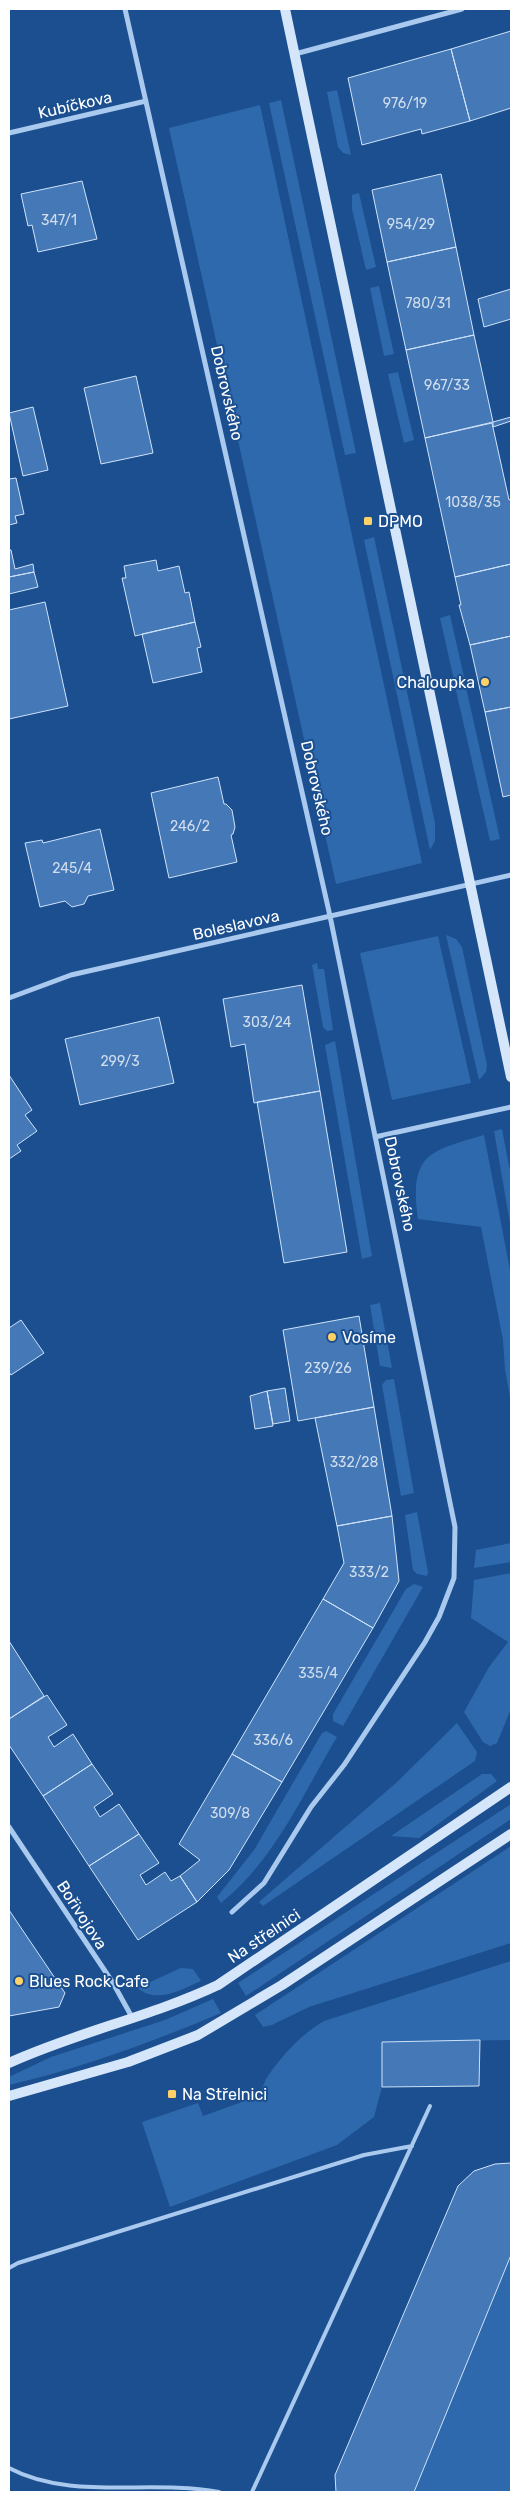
<svg xmlns="http://www.w3.org/2000/svg" width="520" height="2501" font-family="Rubik,sans-serif">
<style>
.green{fill:#2e69ad}
.building{fill:#4478b7;stroke:#cfe3fa}
.lines{fill:none;stroke-linecap:round;stroke-linejoin:round}
.service{stroke:#a9c9ee;stroke-width:4}
.minor{stroke:#a9c9ee;stroke-width:5}
.secondary{stroke:#d6e6fa;stroke-width:10}
.poi-dot{fill:#ffd166;stroke:#1b4f8f;stroke-width:2}
.labels{text-anchor:middle;dominant-baseline:central;stroke-width:4;stroke-linejoin:round;paint-order:stroke}
.number-label{font-size:14px;fill:#d0dded}
.street-label{font-size:16px;fill:#fff;stroke:#1b4f8f}
.poi-label{font-size:16px;fill:#fff;stroke:#1b4f8f;text-anchor:start}
</style>
<rect width="100%" height="100%" fill="#1b4f8f"/>
<path class="green" d="M337,90l14,65 -8,-2 -5,-6 -11,-55z
M281,100l75,353 -11,2 -76,-352z
M260,105l162,758 -86,21 -167,-756z
M359,193l17,74 -10,3 -14,-61v-14z
M379,286l15,68 -10,2 -14,-68z
M398,372l16,68 -10,3 -16,-69z
M374,537l61,286v18l-5,9 -66,-310z
M450,615l14,62 -10,3 -14,-62z
M465,683l35,156 -10,2 -35,-155z
M446,935l10,4 6,8 25,118 -1,7 -7,8z
M438,936l33,147 -79,17 -32,-147z
M317,963l1,6h6l9,61 -6,1 -4,-4 -11,-62z
M335,1041l37,215 -10,3 -37,-214z
M502,1129l9,47v53l-17,-98z
M484,1135l27,140v128l-6,-34 -2,-29 -22,-113 -63,-8c-9,-64 10,-68 66,-84z
M380,1303l12,65 -12,-2 -10,-61z
M394,1379l20,114 -13,3 -19,-111 4,-5z
M417,1512l11,60 -1,4 -10,-2 -4,-4 -8,-55z
M511,1543v19l-37,6 2,-18z
M511,1573v136l-14,34 -7,3 -7,-4 -19,-30 25,-45 19,-25 -37,-24 3,-38z
M414,1584l9,3 -80,139 -10,-5v-7l73,-125z
M457,1723l20,29 -2,9 -212,145 -4,-4 138,-120z
M326,1731l11,6c-34,57 -63,124 -116,166l-4,-6 37,-47 68,-117z
M482,1774h9l6,7 -78,57 -28,-2z
M511,1804v15l-265,177 -8,-13z
M511,1846v97l-202,64 -37,18 -9,2 -8,-12z
M511,1961v79l-129,2v45l-8,30 -37,28 -167,62 -28,-85 56,-19 5,13 50,-18c10,-6 10,-16 17,-25 15,-21 32,-39 54,-52z
M181,1968l12,1 8,12c-21,9 -43,23 -64,7z
M213,1999l8,14c-69,29 -139,55 -212,72v-8l42,-20 114,-37z
M511,2255v237h-97v-2z"/>
<path class="building" d="M511,31v77l-41,13 -19,-72z
M451,49l19,72 -48,13 -1,-5 -59,16 -14,-67z
M441,174l15,73 -69,15 -15,-72z
M82,181l15,58 -59,13 -6,-27 -4,1 -7,-32z
M456,247l18,88 -68,15 -19,-88z
M511,289v30l-27,8 -6,-28z
M474,335l19,87 -68,16 -19,-88z
M136,376l17,77 -52,11 -17,-76z
M33,407l15,63 -25,6 -14,-63z
M511,417v4l-18,6v-5z
M492,423l17,77 2,-1v65l-56,13 -30,-139z
M16,478l8,36 -9,2 2,7 -8,2v-46z
M9,550h2l4,19 18,-5 1,8 -25,5z
M156,560l2,11 21,-5 6,27 4,-1 6,30 -60,14 -13,-58h4l-2,-12z
M511,564v72l-41,9 -11,-40h2l-6,-28z
M34,572l4,15 -29,7v-17z
M45,602l23,104 -59,13v-109z
M195,622l6,25 -4,1 5,24 -49,11 -11,-49z
M511,636v71l-26,5 -15,-67z
M511,707v88l-8,2 -18,-85z
M218,777l6,27h2l6,6 3,17 -2,7 -2,1 6,27 -68,16 -18,-85z
M100,829l14,61 -26,6 -4,8 -12,3 -7,-6 -25,6 -15,-64 17,-3 1,3z
M302,985l18,106 -66,12 -9,-59 -14,3 -8,-48z
M159,1017l15,66 -94,22 -15,-66z
M9,1075l23,35 -7,5 12,16 -20,14 4,6 -12,8z
M320,1091l27,161 -63,11 -27,-161z
M359,1316l15,91 -76,14 -15,-91z
M21,1320l23,33 -33,22 -2,-3v-44z
M285,1388l5,33 -17,3 -6,-33z
M267,1391l6,35 -18,3 -5,-33z
M374,1407l18,109 -55,10 -22,-108z
M392,1516l7,65 -26,47 -50,-29 21,-36 -7,-37z
M323,1599l50,29 -91,154 -50,-28z
M9,1641l35,55 -35,23z
M47,1695l20,30 -19,12 6,10 19,-13 19,30 -49,32 -34,-51v-26z
M232,1754l50,28 -53,88 -32,32 -17,-26 20,-16 -21,-16z
M92,1764l21,30 -19,13 6,10 19,-13 20,30 -50,32 -46,-70z
M139,1834l20,29 -19,12 6,10 19,-13 6,9 9,-5 17,26 -59,38 -49,-74z
M9,1910l56,83 -6,14 -50,9z
M480,2040l-1,46 -97,1v-45z
M511,2163v92l-97,237h-78l-1,-17 123,-289 16,-15 21,-7z"/>
<g class="lines">
<path class="service" d="M9,2268l9,-5 346,-108 48,-9
M9,2468c62,33 140,11 210,24
M252,2492l178,-386"/>
<path class="minor" d="M125,9l205,907 125,611 -1,51 -15,39 -14,25 -81,123 -33,42 -47,76 -32,29
M295,54l167,-45
M9,133l137,-32
M9,998l62,-23 440,-100
M375,1137l136,-30
M9,1827l104,156 20,36"/>
<path class="secondary" d="M285,9l226,1068
M9,2063c68,-31 141,-46 209,-78l293,-198
M9,2096l119,-34 70,-27 84,-50 229,-151"/>
</g>
<g class="poi-dot">
<rect x="363" y="516" width="10" height="10" rx="2.5"/>
<circle cx="485" cy="682" r="5"/>
<circle cx="332" cy="1337" r="5"/>
<circle cx="19" cy="1981" r="5"/>
<rect x="167" y="2089" width="10" height="10" rx="2.5"/>
</g>
<g class="labels">
<g class="number-label">
<text x="405" y="103">976/19</text>
<text x="59" y="220">347/1</text>
<text x="411" y="224">954/29</text>
<text x="428" y="303">780/31</text>
<text x="447" y="385">967/33</text>
<text x="473" y="502">1038/35</text>
<text x="190" y="826">246/2</text>
<text x="72" y="868">245/4</text>
<text x="267" y="1022">303/24</text>
<text x="120" y="1061">299/3</text>
<text x="328" y="1368">239/26</text>
<text x="354" y="1462">332/28</text>
<text x="369" y="1572">333/2</text>
<text x="318" y="1673">335/4</text>
<text x="273" y="1740">336/6</text>
<text x="230" y="1813">309/8</text>
</g>
<g class="street-label">
<text transform="translate(75 105) rotate(-13)">Kubíčkova</text>
<text transform="translate(227 393) rotate(77)">Dobrovského</text>
<text transform="translate(317 788) rotate(77)">Dobrovského</text>
<text transform="translate(236 925) rotate(-13)">Boleslavova</text>
<text transform="translate(400 1184) rotate(78)">Dobrovského</text>
<text transform="translate(82 1915) rotate(57)">Bořivojova</text>
<text transform="translate(264 1936) rotate(-34)">Na střelnici</text>
</g>
<g class="poi-label">
<text x="378" y="521">DPMO</text>
<text x="475" y="682" text-anchor="end">Chaloupka</text>
<text x="342" y="1337">Vosíme</text>
<text x="29" y="1981">Blues Rock Cafe</text>
<text x="182" y="2094">Na Střelnici</text>
</g>
</g>
<rect width="520" height="2501" fill="none" stroke="#ffffff" stroke-width="20"/>
</svg>
